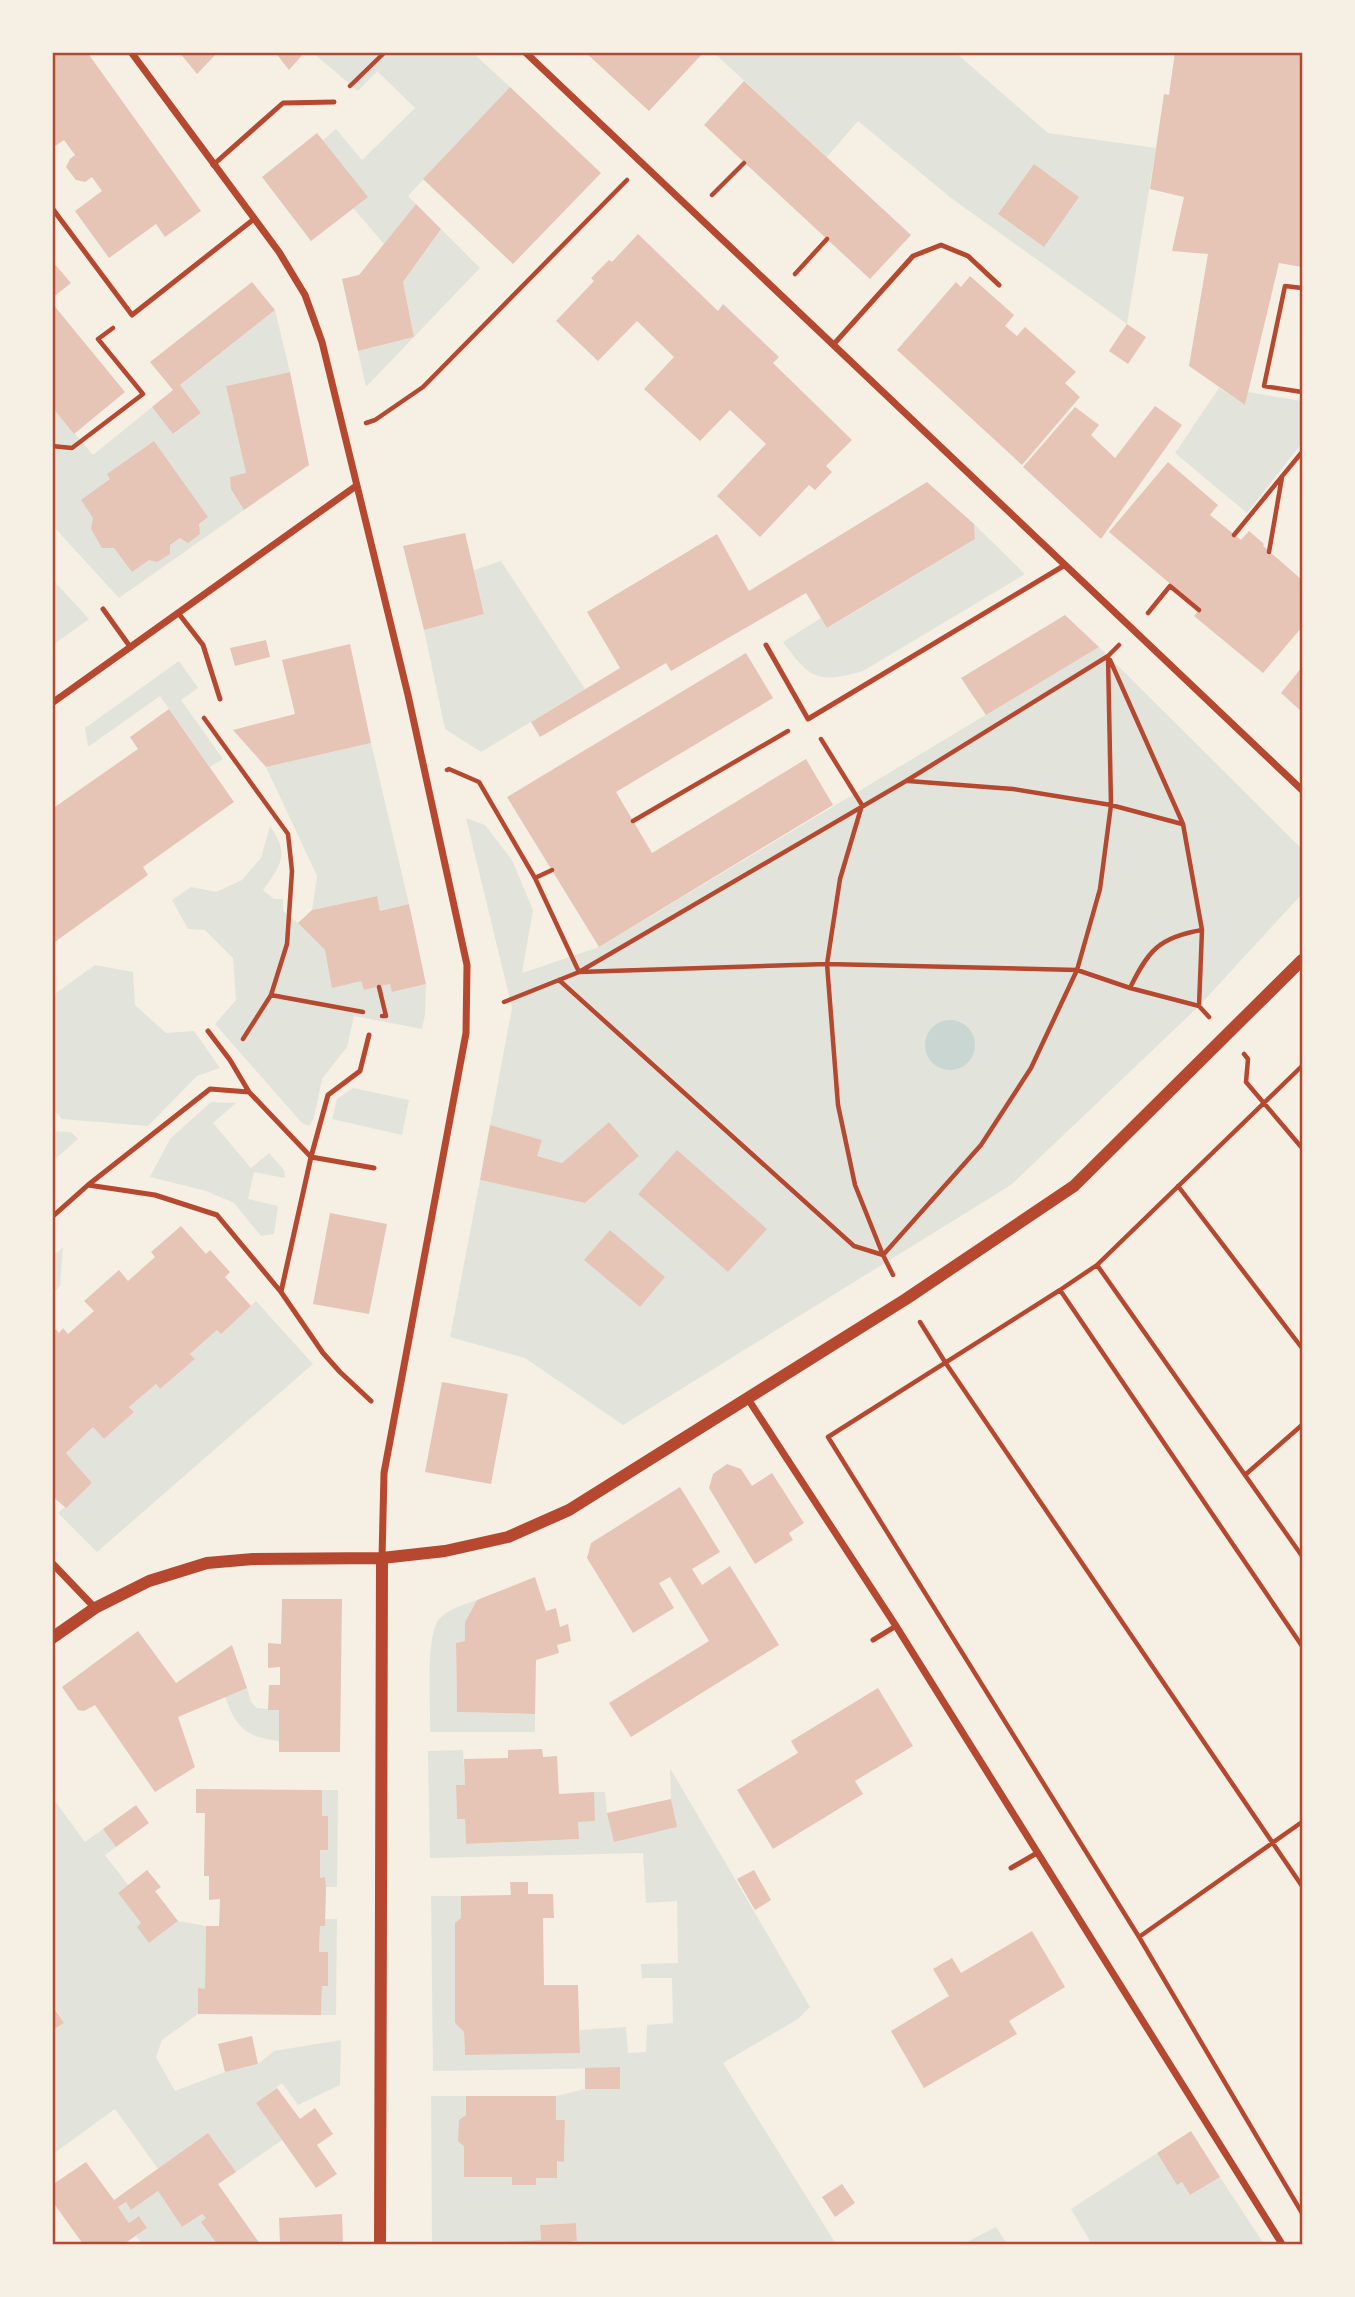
<svg xmlns="http://www.w3.org/2000/svg" width="1355" height="2297" font-family="'Fira Sans',sans-serif">
<style>
.green{fill:#e2e4dc;fill-rule:evenodd}
.water{fill:#c9d6d2}
.building{fill:#e6c5b7}
.lines{fill:none;stroke-linecap:round;stroke-linejoin:round}
.path{stroke:#b5482f;stroke-width:4.5}
.service{stroke:#b5482f;stroke-width:5}
.minor{stroke:#b5482f;stroke-width:7}
.tertiary{stroke:#b5482f;stroke-width:12}
.neatline{fill:none;stroke:#b5482f;stroke-width:2.5}
</style>
<rect width="100%" height="100%" fill="#f6efe4"/>
<path class="green" d="M313,53h160l37,34 -102,109 8,8 -32,40 -31,-36 -30,-68 13,-11 26,31 53,-52 -38,-37 -19,20z
M714,53h242l92,80 108,15 -29,176 -176,-126 -93,-77 -31,36z
M441,229l39,39 -114,119 -8,-36 56,-14 -11,-55z
M275,310l15,62 -64,14 20,87 -2,37 -125,88 -66,-72 -1,-119 41,48 59,-48 22,27 27,-21 -21,-28z
M1219,388l26,17 3,-13 54,9v42l-55,70 -72,-60z
M974,524l51,50 -162,97c-45,13 -53,8 -80,-29l38,-24 7,10 147,-89z
M501,561l84,128 -104,63 -36,-23 -21,-99 60,-16 -10,-44z
M52,579l37,40 -36,26h-1z
M1099,647l203,202v45l-103,112 -188,179 -388,240 -98,-67 -75,-21 30,-157 105,23 54,-47 -30,-34 -47,41 -25,-7 4,-16 -51,-15 22,-117 -46,-190 19,7 27,35 21,50 -11,63 77,-26zM639,1194l127,35 -38,43z
M179,661l19,27 -17,12 42,59 -13,8 -50,-71 -72,51 -3,-19z
M371,743l38,161 -29,7 -4,-15 -64,14 5,-34 -51,-109z
M270,826c20,28 11,39 -7,64l11,9h9v12l15,12 63,58 3,9 26,-6 3,7 33,-7 -1,30 -3,15 -68,-13 -7,31 -25,32 -8,39 -5,8 -7,-3 -87,-99 21,-24 -3,-42 -28,-28 -17,-1 -16,-29 19,-13 25,5 26,-12 19,-22z
M95,965l38,7 2,33 31,28 28,-2 26,37 -23,8 -49,50 -86,-7 -9,-10v-114z
M353,1088l56,12 -7,35 -70,-16 5,-20z
M211,1102l25,1 -23,20 38,45 18,-15 15,17 1,8 -31,-6 -6,27 30,7 -4,28 -13,2 -27,-33 -28,-12 -56,-14 20,-38z
M52,1131l19,1 7,7 -25,22z
M63,1247l-3,39 -7,7v-37z
M256,1301l57,63 -216,188 -39,-39 34,-30 -26,-30 27,-26 11,12 30,-27 -5,-5 27,-23 4,5 35,-30 -5,-5 27,-24 4,3z
M477,1600l-12,22v19l-9,2 1,69 78,2v18h-105c1,-25 -5,-95 9,-113 10,-11 25,-14 38,-19z
M247,1688l4,14 6,6 22,2v31c-32,-3 -44,-14 -54,-45z
M463,1750l2,35 -9,1 1,32 8,1 2,25 111,-5v-17l16,-30h11l2,21 69,13 -5,-27 -1,-31 140,239 -12,12 -75,44 113,181h-263l-1,-3 5,-1 -1,-17 -36,2 1,15 -61,4h-48l-1,-148h35l-1,81h47l24,8v-7h21v-17h7l1,-40 -9,-1v-24l29,-7h35v-21l-187,3 -2,-175h30v22l-6,6v99l9,9 1,23 115,-3v-22l46,-3 2,26 18,-1 1,-27 26,-2 -1,-45h-30l-1,-14 37,-1 -1,-62 -31,2 -3,-50 -213,5 -2,-107z
M322,1790h16l-1,97h-11l-1,-9h-5v-28h8l-6,-34z
M52,1797l33,45 18,-13 13,18 -11,8 23,30 -10,8 23,30 8,20 29,-22 28,5 -1,63h-7v25l-36,26 -6,17 19,34 50,-19 33,-8 16,-13 67,-11 -1,45 -42,20 -16,-22 -25,20 25,37 -46,32 -78,-3 -43,-60 -62,45v-123l11,-8 -11,-18z
M325,1919h12l-1,96h-15l1,-29 6,-1v-32l-9,-1 1,-26h5z
M1157,2153l20,31 5,-2 8,13 30,-18 44,67h-178l4,-3 -19,-32z
M158,2191l24,36 20,-13 4,4 -4,4 15,22h-75l-6,-8 11,-8 -8,-12 -10,7 -11,-16 8,-5 6,7z
M996,2227l11,17h-44z"/>
<path class="water" d="M925 1045a25 25 0 1 1 50 0a25 25 0 1 1-50 0Z"/>
<path class="building" d="M52,52h35l114,159 -36,26 -9,-13 -47,34 -34,-47 27,-20 -10,-14 -7,5 -9,-2 -10,-13 4,-8 5,-4 -11,-15 -12,8z
M179,52h39l-21,22z
M275,52h30l-16,18z
M585,52h119l-55,59z
M1175,52l127,1v214l-23,-4 -34,142 -56,-39 19,-112 -36,-3 12,-54 -34,-8 14,-95 5,1z
M744,81l167,154 -41,44 -166,-154z
M510,87l91,86 -88,91 -90,-85z
M317,133l51,64 -57,44 -49,-64z
M1034,164l45,33 -35,50 -46,-33z
M416,204l25,25 -38,53 11,55 -56,14 -16,-72 17,-4z
M638,234l80,77 5,-7 56,53 -6,6 79,77 -26,26 6,6 -17,18 -6,-5 -49,52 -43,-41 49,-52 -36,-34 -30,31 -56,-52 30,-32 -37,-36 -39,40 -42,-40 38,-40 -3,-3 18,-18 3,2z
M52,261l19,22 -19,15z
M970,276l44,39 -9,11 12,10 8,-9 51,45 -11,11 15,14 -58,68 -125,-115 59,-68 5,5z
M252,282l23,28 -95,75 21,28 -28,21 -21,-27 21,-17 -23,-28z
M52,303l73,89 -51,42 -22,-27z
M1127,324l19,13 -18,27 -19,-13z
M290,372l19,93 -65,45 -13,-21 -1,-12 16,-4 -20,-87z
M1155,406l27,19 -81,114 -78,-72 52,-60 24,18 -8,10 24,23z
M154,441l54,76 -9,7 1,10 -12,9 -8,-5 -10,7v9l-13,8 -8,-2 -17,12 -18,-24h-12l-11,-19 2,-11 -12,-18 29,-21 -3,-5z
M1168,462l50,43 -8,10 31,25 8,-9 15,13 -1,2 39,34v47l-39,46 -69,-57 6,-7 -91,-77z
M927,482l47,42 1,15 -148,89 -21,-35 -135,78 -5,-8 -126,74 -9,-15 89,-54 -33,-56 130,-78 32,57z
M465,533l19,81 -60,16 -21,-84z
M1065,615l34,32 -113,68 -25,-37z
M266,640l4,17 -35,9 -5,-18z
M350,644l21,99 -105,24 -33,-37 62,-16 -13,-54z
M746,653l27,45 -157,94 36,61 154,-94 27,46 -234,142 -92,-150z
M1302,667v45l-21,-19z
M169,709l65,93 -91,65 5,8 -96,69v-135l86,-60 -8,-12z
M377,896l3,15 29,-7 17,80 -34,8 -2,-8 -26,6 -3,-9 -29,7 -7,-38 -27,-27 14,-13z
M609,1122l30,34 -54,47 -105,-23 10,-55 52,15 -5,16 25,7z
M677,1150l90,79 -39,43 -90,-78z
M330,1213l57,11 -18,90 -56,-10z
M181,1226l25,28 4,-4 20,22 -5,5 26,29 -30,28 -4,-4 -27,24 5,5 -35,30 -4,-5 -27,23 5,5 -30,27 -11,-12 -27,26 26,30 -26,25 -14,-12v-171l7,8 4,-5 5,6 26,-23 -10,-10 35,-31 9,11 27,-24 -4,-5z
M610,1230l55,47 -25,30 -56,-47z
M442,1382l66,12 -17,90 -66,-12z
M727,1464l14,5 11,17 20,-13 32,50 -15,10 4,7 -38,24 -46,-76 4,-14z
M680,1487l40,65 -28,17 10,16 28,-19 49,79 -148,92 -22,-34 100,-62 -39,-64 -11,6 15,25 -41,25 -46,-75 4,-15z
M535,1577l11,34 10,-3 4,19 8,-3 3,17 -14,4 2,8 -23,7 -1,54 -78,-2 -1,-69 9,-2v-19l12,-22z
M282,1599h60l-2,153h-61v-42h-11l1,-25h11v-18l-12,1v-25l13,1z
M138,1631l38,52 56,-38 15,43 -69,29 17,50 -40,25 -60,-87 -11,6 -6,-1 -16,-23z
M878,1688l35,58 -58,35 8,13 -90,55 -36,-59 61,-37 -7,-12z
M542,1749l1,8 14,-1 2,38 35,-2 1,29 -17,1 1,17 -113,5 -1,-25h-8l-1,-34h9l-1,-26 44,-1v-8z
M196,1789l126,1v26h6v34h-8v28l5,-1 1,10 -1,39h-5l-1,26h9v34h-6l-1,29 -123,-1v-26l7,1 1,-63h13l1,-27 -11,1v-24h-5l1,-63h-9z
M671,1799l6,28 -63,15 -7,-29z
M136,1805l13,18 -33,24 -13,-18z
M147,1870l14,17 -6,4 23,30 -29,22 -12,-16 4,-4 -23,-30z
M754,1870l17,30 -16,10 -18,-31z
M510,1882h18v12h25l1,24h-11l1,67h34l2,68 -115,2 -1,-23 -9,-9v-100l6,-5v-22l50,-1z
M1032,1931l33,56 -56,34 8,13 -93,54 -33,-57 58,-35 -16,-27 19,-11 9,15z
M52,2005l12,18 -12,8z
M252,2036l6,28 -33,8 -7,-28z
M620,2067v22h-35v-21z
M277,2088l23,31 15,-11 18,26 -16,11 20,29 -21,14 -60,-85z
M466,2096h90v24h9l-1,42 -7,-1v17h-21v7h-24v-8h-48v-31l-6,-5 1,-21 7,-5z
M1191,2131l29,46 -30,18 -8,-13 -5,3 -20,-32z
M208,2133l28,39 -18,12 42,60h-43l-16,-22 5,-4 -4,-4 -20,13 -24,-36 -27,19 -5,-8 -8,5 11,16 10,-7 8,12 -23,16h-41l-31,-43v-16l34,-23 28,38z
M842,2184l13,19 -20,14 -13,-20z
M342,2214l1,30h-63l-1,-26z
M576,2223l1,18h-5l1,3h-68v-2l36,-2 -1,-15z"/>
<g class="lines">
<path class="path" d="M350,86l35,-34
M712,195l32,-32
M795,274l32,-35
M1302,288l-17,-2 -21,100 38,6
M366,423l9,-3 48,-33 204,-207
M52,446l20,2 71,-54 -45,-55 15,-11
M1234,535l68,-83
M1269,552l13,-75
M1148,613l22,-27 29,24
M1110,660l73,164 19,106 -3,76
M204,718l84,116 4,37 -5,73 -16,51
M821,739l41,66 -22,74 -13,85 11,141 17,80 28,70 10,20
M447,770l2,-1 30,13 56,96 44,94 248,-8 250,6 53,18 69,18 10,11
M908,781l105,8 98,16 71,19
M633,821l155,-90
M535,878l17,-8
M559,980l295,266 29,9 98,-110 50,-77 46,-98 23,-81 11,-84 -3,-149
M379,987l7,29h-4
M1130,988c18,-37 29,-51 72,-58
M504,1002l75,-30 327,-191 202,-125 11,-11
M243,1039l28,-44 92,17
M1244,1054l4,5 -2,23 56,66
M1302,1066l-205,199 205,291
M1178,1186l124,162
M1060,1290l37,-25
M920,1322l25,40 357,524
M1245,1475l57,-50
M1302,1646l-242,-356 -232,147 311,500 163,276
M1139,1937l163,-115"/>
<path class="service" d="M213,165l70,-62 51,-1
M52,208l80,107 122,-96
M833,345l80,-89 28,-11 27,11 31,29
M103,609l28,39
M179,614l24,31 17,54
M766,645l42,74 257,-154
M208,1031l22,29 19,32
M88,1185l122,-96 39,3 62,65 63,11
M52,1217l36,-32 67,10 62,20 64,77 42,61 17,19 31,29
M281,1292l30,-135 17,-62 32,-24 9,-36
M873,1640l23,-14
M1011,1868l26,-15"/>
<path class="minor" d="M131,52l148,200 26,43 17,47 86,353 59,270 -1,68 -82,440 -2,85
M525,52l777,738
M52,703l304,-217
M748,1399l148,227 386,618
M52,1563l43,45"/>
<path class="tertiary" d="M52,1638l43,-30 54,-27 58,-18 46,-4 129,-1 63,-7 63,-14 61,-27 337,-211 168,-113 228,-226
M380,2244l2,-686"/>
</g>
<rect width="1355" height="2297" fill="none" stroke="#f6efe4" stroke-width="108"/>
<rect x="54" y="54" width="1247" height="2189" class="neatline"/>
</svg>
